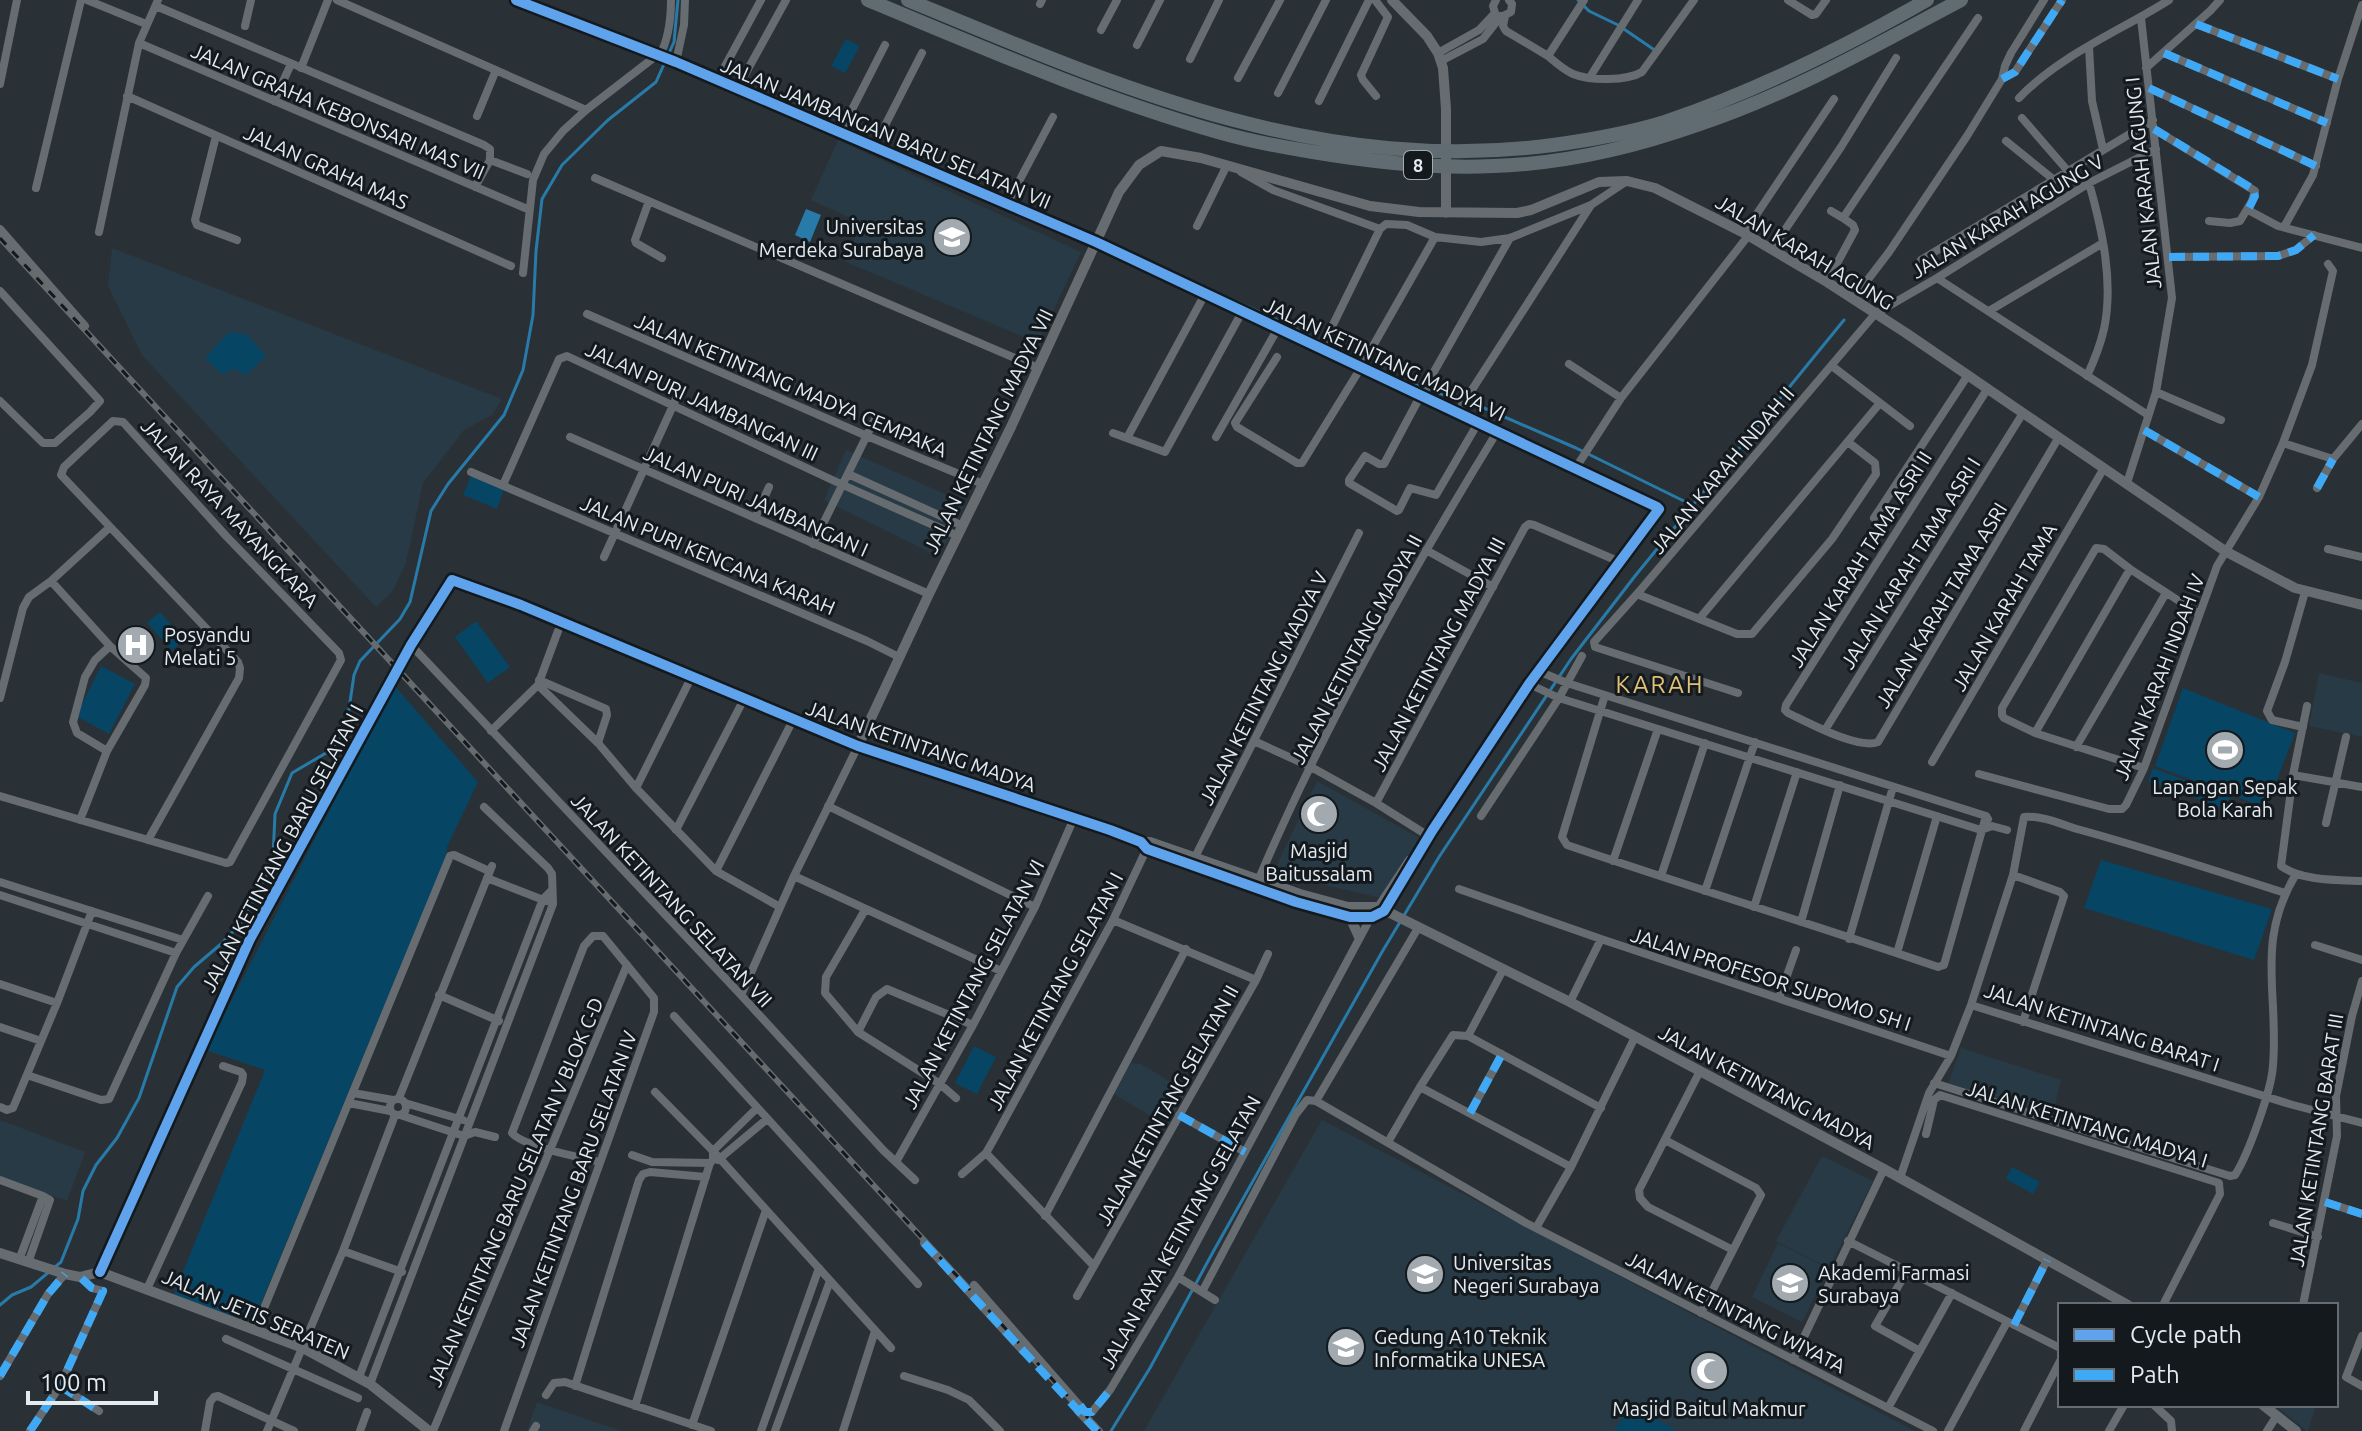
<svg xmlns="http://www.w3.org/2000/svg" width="2362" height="1431" font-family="Ubuntu,sans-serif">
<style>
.built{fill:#273a45}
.green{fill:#064563}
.water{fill:#287ba9}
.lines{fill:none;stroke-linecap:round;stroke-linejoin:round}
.stream{stroke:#287ba9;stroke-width:3}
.minor{stroke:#676c71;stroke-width:8}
.tertiary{stroke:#676c71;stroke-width:10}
.motorway{stroke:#616c72;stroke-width:14}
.rail-casing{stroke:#666b6e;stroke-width:6}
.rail{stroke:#13191d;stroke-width:3;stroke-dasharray:9;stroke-linecap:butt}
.quiet{stroke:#3fa9f5;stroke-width:8;stroke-dasharray:16 8;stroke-linecap:butt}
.cycleway-casing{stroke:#13191d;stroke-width:15}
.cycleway{stroke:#60a3ed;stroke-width:10}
.labels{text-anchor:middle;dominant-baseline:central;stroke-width:6;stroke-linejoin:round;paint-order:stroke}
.shield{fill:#13191d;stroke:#a5acb1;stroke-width:2}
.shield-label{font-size:18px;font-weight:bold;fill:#e3ebf1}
.street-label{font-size:20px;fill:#e3ebf1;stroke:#13191d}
.poi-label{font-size:20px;fill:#e3ebf1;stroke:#13191d;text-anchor:start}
.quarter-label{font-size:24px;letter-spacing:2px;fill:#e0c177;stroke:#13191d}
</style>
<rect width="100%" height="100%" fill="#2a3136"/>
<path class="built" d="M838,140l243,112 -43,91 -194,-82 18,-38 -51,-23z
M112,248l390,151 -10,16 -28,15 -41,53 -17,80 -14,29 -16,15 -234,-252 -34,-69z
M846,450l119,53 -26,54 -115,-57z
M2319,673l43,10v54l-53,-11z
M1317,781l106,59 -42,58 -108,-25z
M1961,1048l100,32 -9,37 -104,-33z
M1131,1063l10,1 46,28 -20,34 -53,-32z
M0,1120l85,32 -18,49 -67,-24z
M1322,1120l593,311h-771z
M1822,1156l51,25 -44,87 -53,-27z
M1778,1243l51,26 -27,53 -50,-25z
M537,1402l84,29h-94z
M2275,1405h41l-8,26h-1z"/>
<path class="green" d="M846,39l14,7 -15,27 -14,-7z
M229,332l17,2 20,22 -20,19 -5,-1v-3l-12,-2 -2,5 -6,-1 -16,-15z
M471,476l33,14 -7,19 -34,-14z
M160,612l24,27 -12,12 -25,-28z
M476,621l34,46 -22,16 -33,-46z
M101,666l34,18 -26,50 -33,-18z
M394,685l84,97 -31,65 -1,9 -193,467 -80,-27 92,-226 -59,-20z
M2183,688l112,45 -29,75 -111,-42z
M2153,768l77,29 -4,12 -78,-28z
M2101,860l171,49 -18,51 -170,-52z
M974,1046l22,11 -19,37 -22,-11z
M2012,1167l28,15 -7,12 -27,-15z
M1631,1404l46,27h-63z"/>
<path class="water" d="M806,209l15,6 -11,27 -15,-7z"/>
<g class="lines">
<path class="stream" d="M1578,0l11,11 29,14 38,26
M964,180l24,11
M1134,256l137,61 126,62 87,29 92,40 116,57
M0,1305l12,-10 19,-8 30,-25 17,-43 5,-28 13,-26 21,-27 22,-40 38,-111 17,-20 27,-23 21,-22 25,-47 6,-18 2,-43 17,-41 34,-20 12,-11 8,-13 8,-54 6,-14 40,-42 10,-17 21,-91 17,-27 56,-69 19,-45 10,-55 3,-64 6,-52 20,-34 46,-45 48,-38 18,-40 4,-42
M1111,1431l39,-63 63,-116 169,-300 57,-95 132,-198 64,-83 209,-256"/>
<path class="minor" d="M87,0l59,24
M337,0l249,110
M516,0l160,62 420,180 561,265v6l-128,171 -97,147 -48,80
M1375,0l13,17 -27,58 2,5 13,16
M1584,0l-36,56c8,7 16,14 25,18 17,7 54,7 69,-2l52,-72
M1788,0l24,15 4,-1 10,-14
M1040,4l2,-4
M156,6l328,139 6,4v11
M1495,13l-2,-7 3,-6
M1503,16l8,-4 1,-8 -3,-4
M1505,16l-2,10 3,5 42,25
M2196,24l142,55
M245,26l6,-26
M1101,30l16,-30
M139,43l386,165
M1137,45l23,-45
M2089,47l3,54 11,48
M1438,53l41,-23 16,-17
M2164,53l163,70
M659,57c10,-18 12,-37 12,-57
M1190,59l29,-59
M1441,61l42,-22 18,-23
M676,62l8,-37 1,-25
M301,68l27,-68
M2146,68l64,-57 10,-11
M1590,77l48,-77
M1238,78l42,-78
M2002,79l13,-7 47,-72
M717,81l44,-81
M0,84l17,-84
M2149,88l167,78
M737,89l49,-89
M1278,93l48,-93
M127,96l384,170
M2019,98c41,-43 101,-67 150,-98
M274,101l17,-37
M1319,101l50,-101
M477,116l19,-46
M2022,118l45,52
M2154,129l101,62 -3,10 -12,20 -10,2 -21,-2
M840,133l45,-88
M216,136l-21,84 2,5 40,15
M2006,141l47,38
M874,147l48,-94
M490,160l37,14
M1241,172l32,18 107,39
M595,178l443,190
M475,187l15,-27
M36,188l45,-188
M649,201l-14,39 1,3 26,15
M1007,204l46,-87
M2248,210l30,16 84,22
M1831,211l12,7
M1197,226l30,-61
M2284,227l29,-52 25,-96 24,-74
M0,229l85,97
M1380,229l6,-5 21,1 28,12 46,5 29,-4 81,-33
M99,232l40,-189 19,-43
M1744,233l90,-134
M1772,249l69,-102 55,-89
M2169,257l109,-1 18,-6 18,-15
M1921,260l232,-140
M523,273l10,-93 11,-26 19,-23 23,-21 70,-54
M1937,278l211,137
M1827,282l28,-52 -2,-5 -10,-7 135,-200
M0,291l100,110 -10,11 -35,31h-12l-43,-42
M1853,299l36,-47 78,-116 35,-57 3,-13 6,-13 33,-53
M1989,311l114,-68
M587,314l280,122 116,48
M1321,349l59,-120
M1277,357l-42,66 2,4 60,36h5l55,-89 78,-137
M1569,364l52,34
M1832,366l78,60
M2087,376c7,-15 13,-30 17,-47 10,-47 -2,-100 -15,-146
M1988,388l-202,317 -1,5 3,3c19,9 70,37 90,29l181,-305
M2156,392l65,28
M1457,413l134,-208 36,-24
M1478,423l-42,72 -26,-7 -11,22 -2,1 -48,-28v-3l16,-24 14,8h5l39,-73 87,-153
M2144,430l115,67
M1113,433l52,19 77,-140
M570,437l359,157
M1216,437l62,-109
M1127,438l78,-144
M2283,443l50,16
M1575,469l46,-71 127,-162
M471,472l396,169 32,16
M848,474l115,52
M2127,483l29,-91 16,-94 -31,-280
M503,485l56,-126 8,-3 276,129 115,51
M2317,488l16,-29 29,-35
M755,518l14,-31
M1874,518l94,-143
M813,544l63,-127
M2328,549l34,8
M1426,550l67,37
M604,557l77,-169
M51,581l59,65 36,32 -1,7 -38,66 -27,69
M1637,594l100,40h15l80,-95 44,-65 -1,-11 -27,-21
M1699,619l181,-216
M411,645l330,350 142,155 32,30
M1538,671l29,12 419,133 2,3
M539,680l67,29 1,6 -9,28
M1529,684l30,14 422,132 11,-4 15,4
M538,685l60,58 38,45 80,83 64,36
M1738,693l-143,-46 -1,-5 43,-48 238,-280 62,-36 152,-95 67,-34
M1605,695l-43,142 5,8c123,42 248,80 371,122l6,-2 42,-149
M0,698l23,-90 6,-11 22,-16 59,-54
M2307,706l-14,69 -12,91c21,15 56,14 81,15
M2303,727l-31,-7 -5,-9 18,-49 20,-70
M1825,730l198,-317
M491,731l47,-46 20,-54
M2035,733l95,-164
M1254,741l57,26 65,36 54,34
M2076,747l90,-154
M107,751l-30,-18 -4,-11 12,-45 10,-17 15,-14
M1932,762l172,-294
M2144,768l-109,-35 -31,-15 -2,-3v-7l94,-160 8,1 26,20 69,45
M1979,774l130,35h13l4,-4 18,-37 73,-202 42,-69 24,-54 29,-78 21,-94 -5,-7
M2293,775l69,12
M636,788l56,-112
M0,796l226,67 4,-1 111,-202 -2,-7 -112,-116 -104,-115 -10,-1 -49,46 -3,8 177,187 2,6 -1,10 -91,162
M1376,803l149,-276 4,-3 5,1 86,37
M828,806l207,101
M1481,816l78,-118 23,-42
M2326,823l20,-86
M676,830l68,-131
M1195,857l164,-324
M1613,861l45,-132
M716,871l77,-151
M2013,875l47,17 4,4 -41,126
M794,876l207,95
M1661,876l44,-133
M487,878l59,23
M0,882l183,58
M1257,883c67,-157 151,-306 240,-451
M1459,889l142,50 350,117
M1705,891l50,-149
M0,895l176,58
M1378,907l31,-47
M1754,907l43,-135
M865,910l-39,67 -1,16 33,39 82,52 16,14
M1801,922l39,-137
M1418,928l-102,173 210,122 407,208
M1849,939l44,-152
M2315,945l47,15
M1897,953l40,-137
M1256,980l12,-26
M0,984l57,19
M439,995l60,26
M741,995l53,-119 64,-130
M1779,998l17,-48
M1570,1002l31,-63
M1971,1005l322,100 69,18
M674,1016l244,268
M0,1027l41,14
M858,1032l18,-35 11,-8 86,36
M1468,1036l35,-66
M1700,1071l-61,119 1,8 8,9 85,43
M27,1075l74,25 8,-1 67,-146 32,-57
M1934,1083l296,93 5,-1c13,-20 37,-86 38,-110 6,-72 -18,-123 23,-191
M1420,1087l151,80
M655,1092l58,59 178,197
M353,1093l40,7
M399,1098l93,-232
M390 1107a8 8 0 1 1 16 0a8 8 0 1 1-16 0Z
M349,1103l41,8
M405,1103l58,17
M0,1107l7,3 6,-2 44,-105 35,-92
M1470,1113l32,-59
M400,1115l64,21 11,-4 20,5
M1179,1115l66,37
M1926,1134l8,-34 6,-5 279,88 1,11 -57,111
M1665,1140l91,48 5,7 -60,118
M1388,1142l32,-55 33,-52 15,1 133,72
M986,1153l108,113
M632,1155l20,7 58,1
M718,1160l49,-41
M896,1162l77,-137 62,-118 39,-89
M962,1174l24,-21 8,-14 119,-219 35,-74
M1900,1178l29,-85 22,-37 20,-51 42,-130 11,-58c16,-2 37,7 53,12 70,19 139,42 208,64
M0,1180l43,16 7,4 -22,63
M2325,1202l37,12
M1045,1216l141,-267
M2273,1223l45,14
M1536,1228l35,-61 64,-130
M1848,1241l212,107
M924,1243l99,108
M343,1251l59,21
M19,1260l24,-64
M1907,1271l-32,55 45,25
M1178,1277l37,23
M974,1285l111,127h7l18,-22 68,-113 194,-362
M147,1289l95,-207 1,-7 -2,-3 -18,-6
M1202,1292l94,-178 11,-14 9,1
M1077,1296l179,-316 -143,-60
M2303,1305l34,-169 -1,-40 16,-80 10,-35
M2014,1325l33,-65
M255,1330l195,-474 4,-1 35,16
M2362,1336l-16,41 16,9
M226,1339l132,59
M1793,1360l91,-191
M0,1376l48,-82 17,-20
M904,1376l44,14 21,10 31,31
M359,1377l184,-478 8,-8
M370,1384l183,-480 -1,-30 -4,-6 -64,-61
M60,1386l39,25
M575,1386l64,-206 4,-6 7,-2 56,5
M546,1395l8,-12 11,-1 146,49
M2154,1405l17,16 1,10
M635,1406l75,-243 3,-3v-9l44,-43
M1888,1408l64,-115
M1078,1411l19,20
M692,1425l74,-215
M30,1431l30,-45 43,-95 -11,-3 -12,-11
M205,1431l5,-29 4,-5 4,-1 76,35
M267,1431l76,-180 52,-136
M360,1431l7,-19
M433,1431l194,-466
M504,1431l150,-419v-14l-51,-62h-10l-9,10 -72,187c12,14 67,24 88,29
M533,1431l3,-5
M761,1431l58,-163
M775,1431l55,-150
M843,1431l32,-100
M1948,1431l59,-109
M2024,1431l36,-70
M2109,1431l15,-26
M2267,1431l9,-14"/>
<path class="tertiary" d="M1392,0l35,36 11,17 5,15 3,41v104
M858,746l71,-152 82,-167 108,-235 20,-27 22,-14 40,7 169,48 49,6 98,1 14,-3 68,-28 28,-1 28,7 89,45 83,49 79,51 319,218 70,37 67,17
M1141,842h9l150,52 48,13h30l192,95 130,69 184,98 244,136
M1350,917l9,20
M0,1253l65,21 15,3 20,-5
M100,1272l150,-333 161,-294 41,-65 69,25 337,141 252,84 31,12 6,7 149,53 54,15h22l12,-6
M100,1272l203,76 67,36 59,47
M2263,1405l33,26"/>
<path class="motorway" d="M868,0c116,48 230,98 350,132 31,9 63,15 95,20 59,10 120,17 180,14 69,-2 142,-19 207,-42 92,-31 176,-79 261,-124
M908,0c210,87 412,176 645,145 37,-5 76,-12 112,-23 92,-31 178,-74 262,-122"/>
<defs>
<path id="rail" d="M0,238l1100,1193"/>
</defs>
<use href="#rail" class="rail-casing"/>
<use href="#rail" class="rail"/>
<path class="quiet" d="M2196,24l142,55
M2164,53l163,70
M2002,79l13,-7 47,-72
M2149,88l167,78
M2154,129l99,60 2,7 -7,14
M2169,257l109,-1 18,-6 18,-15
M2144,430l115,67
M2317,488l16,-29
M1470,1113l32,-59
M1179,1115l66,37
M2325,1202l37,12
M924,1243l173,188
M2014,1325l33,-65
M0,1376l48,-82 17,-20
M60,1386l39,25
M1080,1405l5,7h7l18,-22
M30,1431l30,-45 43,-95 -11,-3 -12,-11"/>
<defs>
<path id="cycleway" d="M100,1272l150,-333 161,-294 41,-65 69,25 337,141 252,84 31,12 6,7 149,53 54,15h22l12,-6 48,-80 97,-147 130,-175 -2,-2 -561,-265 -420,-180 -160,-62"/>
</defs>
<use href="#cycleway" class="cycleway-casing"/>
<use href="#cycleway" class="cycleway"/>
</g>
<defs>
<symbol id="university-disc" viewBox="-11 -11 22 22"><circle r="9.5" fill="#a2aab0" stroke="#13191d"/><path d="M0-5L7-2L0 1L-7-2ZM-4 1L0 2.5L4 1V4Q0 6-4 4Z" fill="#fff"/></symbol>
<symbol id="hospital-disc" viewBox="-11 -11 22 22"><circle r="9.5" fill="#a2aab0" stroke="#13191d"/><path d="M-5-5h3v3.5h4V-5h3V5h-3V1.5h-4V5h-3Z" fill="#fff"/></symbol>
<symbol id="stadium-disc" viewBox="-11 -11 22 22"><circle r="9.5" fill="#a2aab0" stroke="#13191d"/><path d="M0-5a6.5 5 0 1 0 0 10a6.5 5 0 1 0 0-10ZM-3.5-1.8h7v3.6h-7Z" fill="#fff"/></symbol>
<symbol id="mosque-disc" viewBox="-11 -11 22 22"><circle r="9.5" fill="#a2aab0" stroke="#13191d"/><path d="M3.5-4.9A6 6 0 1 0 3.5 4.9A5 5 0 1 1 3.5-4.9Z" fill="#fff"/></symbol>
</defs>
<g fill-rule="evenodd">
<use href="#university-disc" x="930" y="215" width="44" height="44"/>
<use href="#hospital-disc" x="114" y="623" width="44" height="44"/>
<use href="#stadium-disc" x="2203" y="728" width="44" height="44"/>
<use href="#mosque-disc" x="1297" y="792" width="44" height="44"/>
<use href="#university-disc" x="1403" y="1252" width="44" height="44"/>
<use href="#university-disc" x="1768" y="1261" width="44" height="44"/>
<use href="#university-disc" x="1324" y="1325" width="44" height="44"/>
<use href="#mosque-disc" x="1687" y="1349" width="44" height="44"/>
</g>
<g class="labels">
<rect class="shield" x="1404" y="151" width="28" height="28" rx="6"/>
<g class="shield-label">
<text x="1418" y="165">8</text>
</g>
<g class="street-label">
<text transform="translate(338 111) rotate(23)">JALAN GRAHA KEBONSARI MAS VII</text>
<text transform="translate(886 133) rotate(23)">JALAN JAMBANGAN BARU SELATAN VII</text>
<text transform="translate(326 167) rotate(24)">JALAN GRAHA MAS</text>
<text transform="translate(2143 183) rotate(-96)">JALAN KARAH AGUNG I</text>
<text transform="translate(2007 216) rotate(-31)">JALAN KARAH AGUNG V</text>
<text transform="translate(1805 252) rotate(31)">JALAN KARAH AGUNG</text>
<text transform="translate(1385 359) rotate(25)">JALAN KETINTANG MADYA VI</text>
<text transform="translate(791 385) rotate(23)">JALAN KETINTANG MADYA CEMPAKA</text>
<text transform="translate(702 401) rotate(25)">JALAN PURI JAMBANGAN III</text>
<text transform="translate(988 431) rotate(-64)">JALAN KETINTANG MADYA VII</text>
<text transform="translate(1722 470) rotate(-50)">JALAN KARAH INDAH II</text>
<text transform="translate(756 501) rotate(24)">JALAN PURI JAMBANGAN I</text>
<text transform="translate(230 513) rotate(47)">JALAN RAYA MAYANGKARA</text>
<text transform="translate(708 555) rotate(23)">JALAN PURI KENCANA KARAH</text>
<text transform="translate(1860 559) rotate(-58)">JALAN KARAH TAMA ASRI II</text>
<text transform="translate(1910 563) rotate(-58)">JALAN KARAH TAMA ASRI I</text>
<text transform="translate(1941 605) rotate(-59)">JALAN KARAH TAMA ASRI</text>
<text transform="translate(2004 607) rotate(-60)">JALAN KARAH TAMA</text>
<text transform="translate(1356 649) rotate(-62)">JALAN KETINTANG MADYA II</text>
<text transform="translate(1438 654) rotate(-62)">JALAN KETINTANG MADYA III</text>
<text transform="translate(2159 677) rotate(-69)">JALAN KARAH INDAH IV</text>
<text transform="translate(1263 688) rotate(-63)">JALAN KETINTANG MADYA V</text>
<text transform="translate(921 746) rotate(19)">JALAN KETINTANG MADYA</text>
<text transform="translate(282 848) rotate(-62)">JALAN KETINTANG BARU SELATAN I</text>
<text transform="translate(672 900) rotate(47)">JALAN KETINTANG SELATAN VII</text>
<text transform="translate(1771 979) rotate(18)">JALAN PROFESOR SUPOMO SH I</text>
<text transform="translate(973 984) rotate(-62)">JALAN KETINTANG SELATAN VI</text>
<text transform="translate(1055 991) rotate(-62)">JALAN KETINTANG SELATAN I</text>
<text transform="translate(2102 1027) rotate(18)">JALAN KETINTANG BARAT I</text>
<text transform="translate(1767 1087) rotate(28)">JALAN KETINTANG MADYA</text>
<text transform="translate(1167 1105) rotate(-61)">JALAN KETINTANG SELATAN II</text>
<text transform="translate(2087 1124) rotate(17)">JALAN KETINTANG MADYA I</text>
<text transform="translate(2316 1140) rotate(-81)">JALAN KETINTANG BARAT III</text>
<text transform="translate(573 1189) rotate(-70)">JALAN KETINTANG BARU SELATAN IV</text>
<text transform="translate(515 1192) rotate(-67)">JALAN KETINTANG BARU SELATAN V BLOK C-D</text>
<text transform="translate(1180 1232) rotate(-61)">JALAN RAYA KETINTANG SELATAN</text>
<text transform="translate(1736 1312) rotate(27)">JALAN KETINTANG WIYATA</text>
<text transform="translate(256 1314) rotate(23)">JALAN JETIS SERATEN</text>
</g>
<g class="poi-label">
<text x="924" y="226" text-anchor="end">Universitas<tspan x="924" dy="23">Merdeka Surabaya</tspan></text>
<text x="164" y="634">Posyandu<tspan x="164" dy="23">Melati 5</tspan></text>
<text x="2225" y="786" text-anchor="middle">Lapangan Sepak<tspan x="2225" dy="23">Bola Karah</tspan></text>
<text x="1319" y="850" text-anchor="middle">Masjid<tspan x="1319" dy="23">Baitussalam</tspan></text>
<text x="1453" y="1262">Universitas<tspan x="1453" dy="23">Negeri Surabaya</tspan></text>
<text x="1818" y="1272">Akademi Farmasi<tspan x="1818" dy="23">Surabaya</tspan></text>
<text x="1374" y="1336">Gedung A10 Teknik<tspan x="1374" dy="23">Informatika UNESA</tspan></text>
<text x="1709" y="1408" text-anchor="middle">Masjid Baitul Makmur</text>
</g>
<g class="quarter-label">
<text x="1660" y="684">KARAH</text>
</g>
</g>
<rect x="2058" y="1303" width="280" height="104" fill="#13191d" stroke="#666d72" stroke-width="2"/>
<rect x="2074" y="1329" width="40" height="12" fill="#60a3ed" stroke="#666d72" stroke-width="2"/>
<text x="2130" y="1343" font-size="24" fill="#e3ebf1">Cycle path</text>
<rect x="2074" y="1369" width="40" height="12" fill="#3fa9f5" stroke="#666d72" stroke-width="2"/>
<text x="2130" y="1383" font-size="24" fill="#e3ebf1">Path</text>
<path d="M28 1391v12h128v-12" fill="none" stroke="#e3ebf1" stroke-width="4"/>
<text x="40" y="1391" font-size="24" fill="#e3ebf1" stroke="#13191d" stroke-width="6" paint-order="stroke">100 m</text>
</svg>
